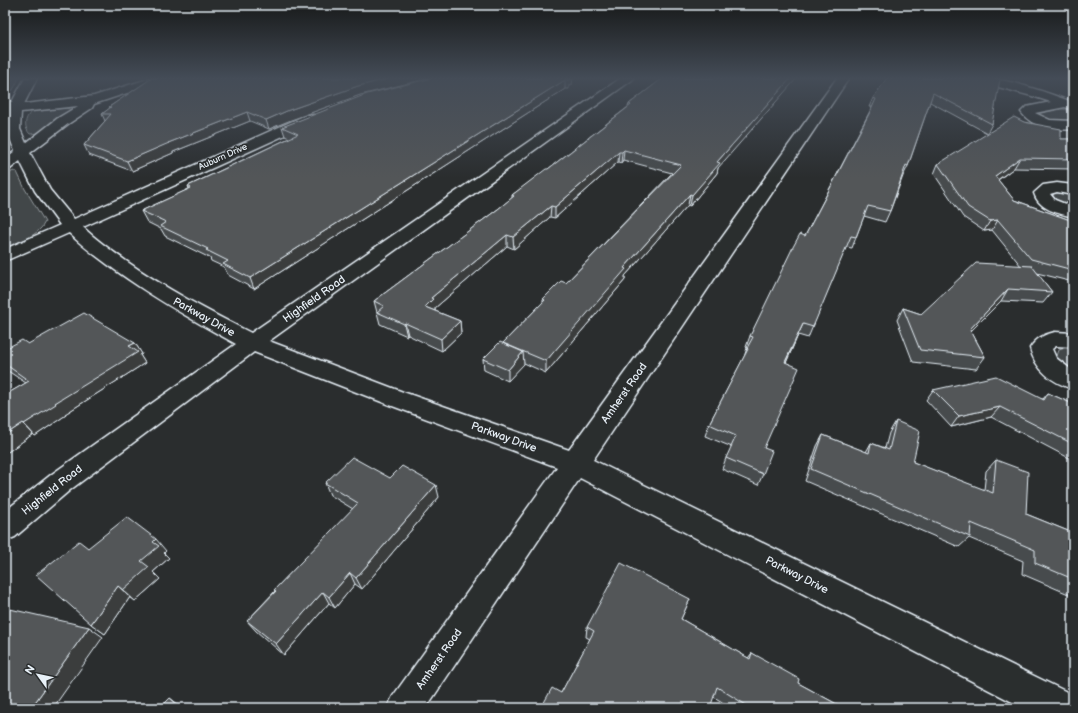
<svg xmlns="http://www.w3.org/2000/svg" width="1078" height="713" font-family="'Balsamiq Sans',sans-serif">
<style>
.green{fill:#424648;stroke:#959ca0}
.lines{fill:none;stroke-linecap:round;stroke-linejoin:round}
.street-casing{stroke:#e8f1f8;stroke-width:3}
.street{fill:#2a2d2e;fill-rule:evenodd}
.wall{fill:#474b4d;stroke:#e8f1f8}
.shaded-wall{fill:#3a3d3e;stroke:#e8f1f8}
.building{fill:#535759;stroke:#e8f1f8}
.labels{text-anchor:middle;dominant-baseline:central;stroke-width:3;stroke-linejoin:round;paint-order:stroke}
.far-street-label{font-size:9px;fill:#e8f1f8;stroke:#2a2d2e}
.street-label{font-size:11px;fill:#e8f1f8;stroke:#2a2d2e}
</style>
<rect width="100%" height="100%" fill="#2a2d2e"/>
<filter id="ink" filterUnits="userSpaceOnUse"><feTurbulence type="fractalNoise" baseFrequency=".025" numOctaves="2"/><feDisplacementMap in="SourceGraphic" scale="8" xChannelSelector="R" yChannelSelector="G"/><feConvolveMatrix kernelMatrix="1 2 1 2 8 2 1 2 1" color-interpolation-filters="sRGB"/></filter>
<g filter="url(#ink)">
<path class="green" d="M5,78h14l-6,12 -8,2z
M66,108l6,2 -32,23 -10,1c-6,-6 -6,-15 1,-22z
M1062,109l11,2v10l-17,1 -20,-8z
M14,171l3,1 8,17 20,33c-7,15 -26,19 -40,26v-72l4,-3z
M1059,192l14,1v15l-13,-5 -7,-7 1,-3z
M1065,348h8v24l-13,-10 -3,-6 2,-6z"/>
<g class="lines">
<defs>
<path id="street" d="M25,78h12l-13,26 70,-8 57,-18h17l-2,2 -72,24 -2,4 -24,16 -38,29 20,37 24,29 232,-104h10l1,3 -1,3 -233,106c13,13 28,23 43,34 40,28 82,50 125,72l370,-255h13l-2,2 -363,261 134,51 166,58 268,-372h12l-256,382 480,235v13h-49l-444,-230 -154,230h-39l6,-12 164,-229 -170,-63 -133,-52 -184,138 -55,47 -10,4v-30l47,-37 184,-130c-42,-23 -82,-46 -121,-74 -16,-12 -32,-23 -46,-37l-64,28v-12l55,-24 -25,-34 -15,-30 -10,8 -5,1v-11l10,-8 -9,-22 3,-19 -4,-2v-9l7,3zM78,106l-20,12 -32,25 -6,-14 1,-17z
M970,78c31,-3 74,14 103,24v8l-8,-3 -30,6 15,7 23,1v8c-18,2 -41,-1 -52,-17l5,-5 25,-5 -19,-6 -60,-16z
M1057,183l16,2v10l-16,-3 -7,2 5,6 18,7v10c-15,-4 -34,-7 -39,-24l9,-8z
M1055,332l18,1v14l-17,-1 -4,3 4,9 17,13v18c-20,-6 -38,-19 -43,-41 7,-10 13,-13 25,-16z"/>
</defs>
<use href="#street" class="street-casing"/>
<use href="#street" class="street"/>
</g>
<path class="wall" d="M152,78h277l-69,17 -69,25 -22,9 -19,-8 -77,31v1l-41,18 -43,-16 -5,-10 21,-24 -3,-7 8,-6 -1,-1z
M432,78h141l-1,7h-3v4h-4l-311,200 -26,-14 -4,-8 -13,-6 -1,-3 -45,-22 -4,-7 -14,-7 -6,-11 48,-22 -1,-3 101,-48 -4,-2 -3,-9z
M663,78l55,90 -1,5 -27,33 -2,-1 -63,71v4l-79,93 -22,-10 -16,18 -24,-11 -1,-11 20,-16 40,-41v-3l23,-16 106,-110 -49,-13 -2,3 -3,-1 -63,56 -5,-1 -36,32 -7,-3 -72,62v3l25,10 1,12 -19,18 -34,-16 -1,1 -27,-12 -6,-23 124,-92 14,-11v-3l36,-26 80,-62 1,-3z
M886,78h108l-2,46 -5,9 -57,-31 -22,64 -5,10 -13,35 -5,11 -21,-6 -12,32 -6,-1 -38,91 -10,-3 -12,28 -22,85 -1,26 -5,11 -36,-16 4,-11 6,-11 -27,-11 4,-12 35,-67 3,-9 -1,-1 4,-11 55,-100 67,-129h-3l4,-9 14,-20z
M1061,139h12v30l-59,-1 -16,12 16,20 59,21v61l-36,-9 15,19 -9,11 -42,-2 -30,30 14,26 -9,12 -63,-7 -16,-42 6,-12 18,6 100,-48 -29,-36 -8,1 -21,-14 -29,-43 4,-10z
M135,343l7,11 -2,1 5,8 -80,51 1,1 -31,21 -2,-2 -28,20v-59l21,-12 -21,-14v-20l23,-5z
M933,390l110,9 5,-6 25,11v51l-4,3 -78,-41 -40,10 -25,-27z
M896,421l17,41 71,28 2,-19 10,-11 30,54 47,19v63l-51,-22 1,-13 -54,-23 -10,9 -154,-66 12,-35 6,-11 43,17 5,-9 14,5 4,-15z
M390,478l49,19 -77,92 -7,-5 -20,24 -6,-5 -45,52 -28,-24 -9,-10 28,-30 -1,-1 79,-81 -23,-14 -5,-12z
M88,548l78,3 -2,2 5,5 -16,14 7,7 -25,22 -5,-4 -25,37 -14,-10z
M690,599l-9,20 67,39 4,-5 46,30 46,25h-112l-18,-11 -153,-4 29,-54 -4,-2 1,-10z"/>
<path class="shaded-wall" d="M392,78h37l-69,17 -69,25 -22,9 -3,-9 23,-10 69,-24z
M791,78h6l-79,90 -1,5 -27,33 2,-11 25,-33z
M565,80v9l-311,200 -4,-11z
M247,112l3,9 -77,31v1l-41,18 -5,-10 41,-18z
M624,150l-1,10 -2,3 1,-11z
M619,152l-1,10 -63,56v-11z
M1020,158l-6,10 -25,18 6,-10z
M690,194l-2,11 -63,71v4l-79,93v-12l78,-93z
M551,206l-1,11 -36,32 -1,-12z
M998,220l-6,10 -8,1 6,-10z
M507,235v11l-72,62v3l-10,-4 6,-9z
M1008,289l-7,12 -39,39 8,-11z
M460,321l1,12 -19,18 -1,-12z
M405,323l3,12 -1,1 -3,-12z
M803,324l-5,11 -17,39 4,-12z
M135,343l7,11 -2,1 5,8 -80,51 1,1 -31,21 -11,-12 31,-21 74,-57z
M523,352l1,12 -16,17v-11z
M1000,407l-9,10 -40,10 8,-11z
M23,423l10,11 -28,20v-19z
M436,485l3,12 -77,92 -6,-11z
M156,539l10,12 -2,2 5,5 -16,14 7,7 -25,22 -12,-11 30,-48z
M350,573l5,11 -20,24 -6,-11z
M118,586l12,11 -25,37 -14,-10z
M323,592l6,11 -45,52 -8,-11z
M89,627l14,10 -50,71h-22z
M170,698l13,10h-2z"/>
<path class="building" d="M152,78h240l-34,8 -69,24 -23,10 -19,-8 -79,31h1l-42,18 -43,-16 27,-31h-9l9,-7h-2z
M432,78h137l1,2h-5l-315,198 -27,-14 5,-3 -22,-11 2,-1 -48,-23 6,-4 -25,-11 50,-23 -3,-2 110,-52 -16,-7 85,-33z
M663,78h128l-74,84 3,1 -28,32 -2,-1 -66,74 2,1 -80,92 -43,-18 42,-43 -2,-1 18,-18 5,2 115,-118 -57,-15 -2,2h-3l-64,55 -4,-1 -38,31 -6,-2 -76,63 2,1 -8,8 35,14 -19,18 -36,-16 -1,1 -27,-12 7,-6 -10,-5 124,-92 16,-13 -2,-1 34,-26h2l83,-64 -2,-1z
M887,78h107l6,1 -8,45 -59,-31 -25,73 -2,-1 -16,46 -22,-5 -12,31 -5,-1 -38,91 -10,-3 -18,38 14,6 -35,80 8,3 -9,23 -37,-16 10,-22 -27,-12 39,-75 -1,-1 6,-11 -3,-1 43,-89 7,-13 5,2 66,-126 5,-11 -3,-1z
M1014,117l10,5 37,7v10h12v20l-53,-1 -25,18 19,24 59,21v49l-42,-11 -33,-39 -8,1 -22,-14 -30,-43z
M976,263l56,3 20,26 -44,-3 -38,40 15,28 -65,-7 -17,-42 18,6z
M84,313l51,30 -6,3 9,6 -83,51 1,1 -32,20 -1,-1 -18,12v-40l24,-14 -24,-17v-15l17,-9 6,4z
M500,342l23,10 -15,18 -25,-11z
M996,376l48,24 4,-7 25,11v40l-73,-37 -41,9 -26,-26z
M896,421l24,10 -7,31 80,31 3,-33 32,12 -2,42 47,19v46l-38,-16v-13l-64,-27 -1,14 -159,-68 12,-34 46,18 2,-10 18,7z
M352,457l38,21 12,-12 34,19 -80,93 -6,-5 -21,24 -6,-5 -47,52 -29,-23 29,-30 -2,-1 84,-87 -33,-20z
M127,517l29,22 -3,3 6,4 -18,15 8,6 -26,23 -5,-4 -27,38 -55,-49 43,-34 9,7z
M621,563l69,36 -9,20 69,40 2,-6 47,26 -1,4 46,25h-93l-34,-21 -7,21h-169l11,-20 9,5 33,-62 -7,-4z
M10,609l79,18 -58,81h-26v-93z
M170,698l11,10h-21z"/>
</g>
<linearGradient id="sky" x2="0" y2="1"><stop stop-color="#171919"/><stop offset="0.44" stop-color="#444c57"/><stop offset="1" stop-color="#444c57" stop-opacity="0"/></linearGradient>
<rect width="1078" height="178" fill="url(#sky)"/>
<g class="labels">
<g class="far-street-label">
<text transform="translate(223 157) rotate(-24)">Auburn Drive</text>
</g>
<g class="street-label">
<text transform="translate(314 299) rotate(-35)">Highfield Road</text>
<text transform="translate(204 317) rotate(29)">Parkway Drive</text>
<text transform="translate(624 393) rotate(-55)">Amherst Road</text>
<text transform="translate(504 437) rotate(20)">Parkway Drive</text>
<text transform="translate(52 490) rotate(-38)">Highfield Road</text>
<text transform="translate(797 575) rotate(27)">Parkway Drive</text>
<text transform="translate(439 659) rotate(-55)">Amherst Road</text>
</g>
</g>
<rect width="1078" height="713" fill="none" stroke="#2a2d2e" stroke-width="20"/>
<rect x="10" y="10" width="1058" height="693" fill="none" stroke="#e8f1f8" stroke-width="1.5" filter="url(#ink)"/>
<g transform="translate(38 675) rotate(303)" stroke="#2a2d2e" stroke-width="3" paint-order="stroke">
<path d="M0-3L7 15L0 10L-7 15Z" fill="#e8f1f8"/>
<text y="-6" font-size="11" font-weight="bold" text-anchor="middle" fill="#e8f1f8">N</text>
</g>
</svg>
